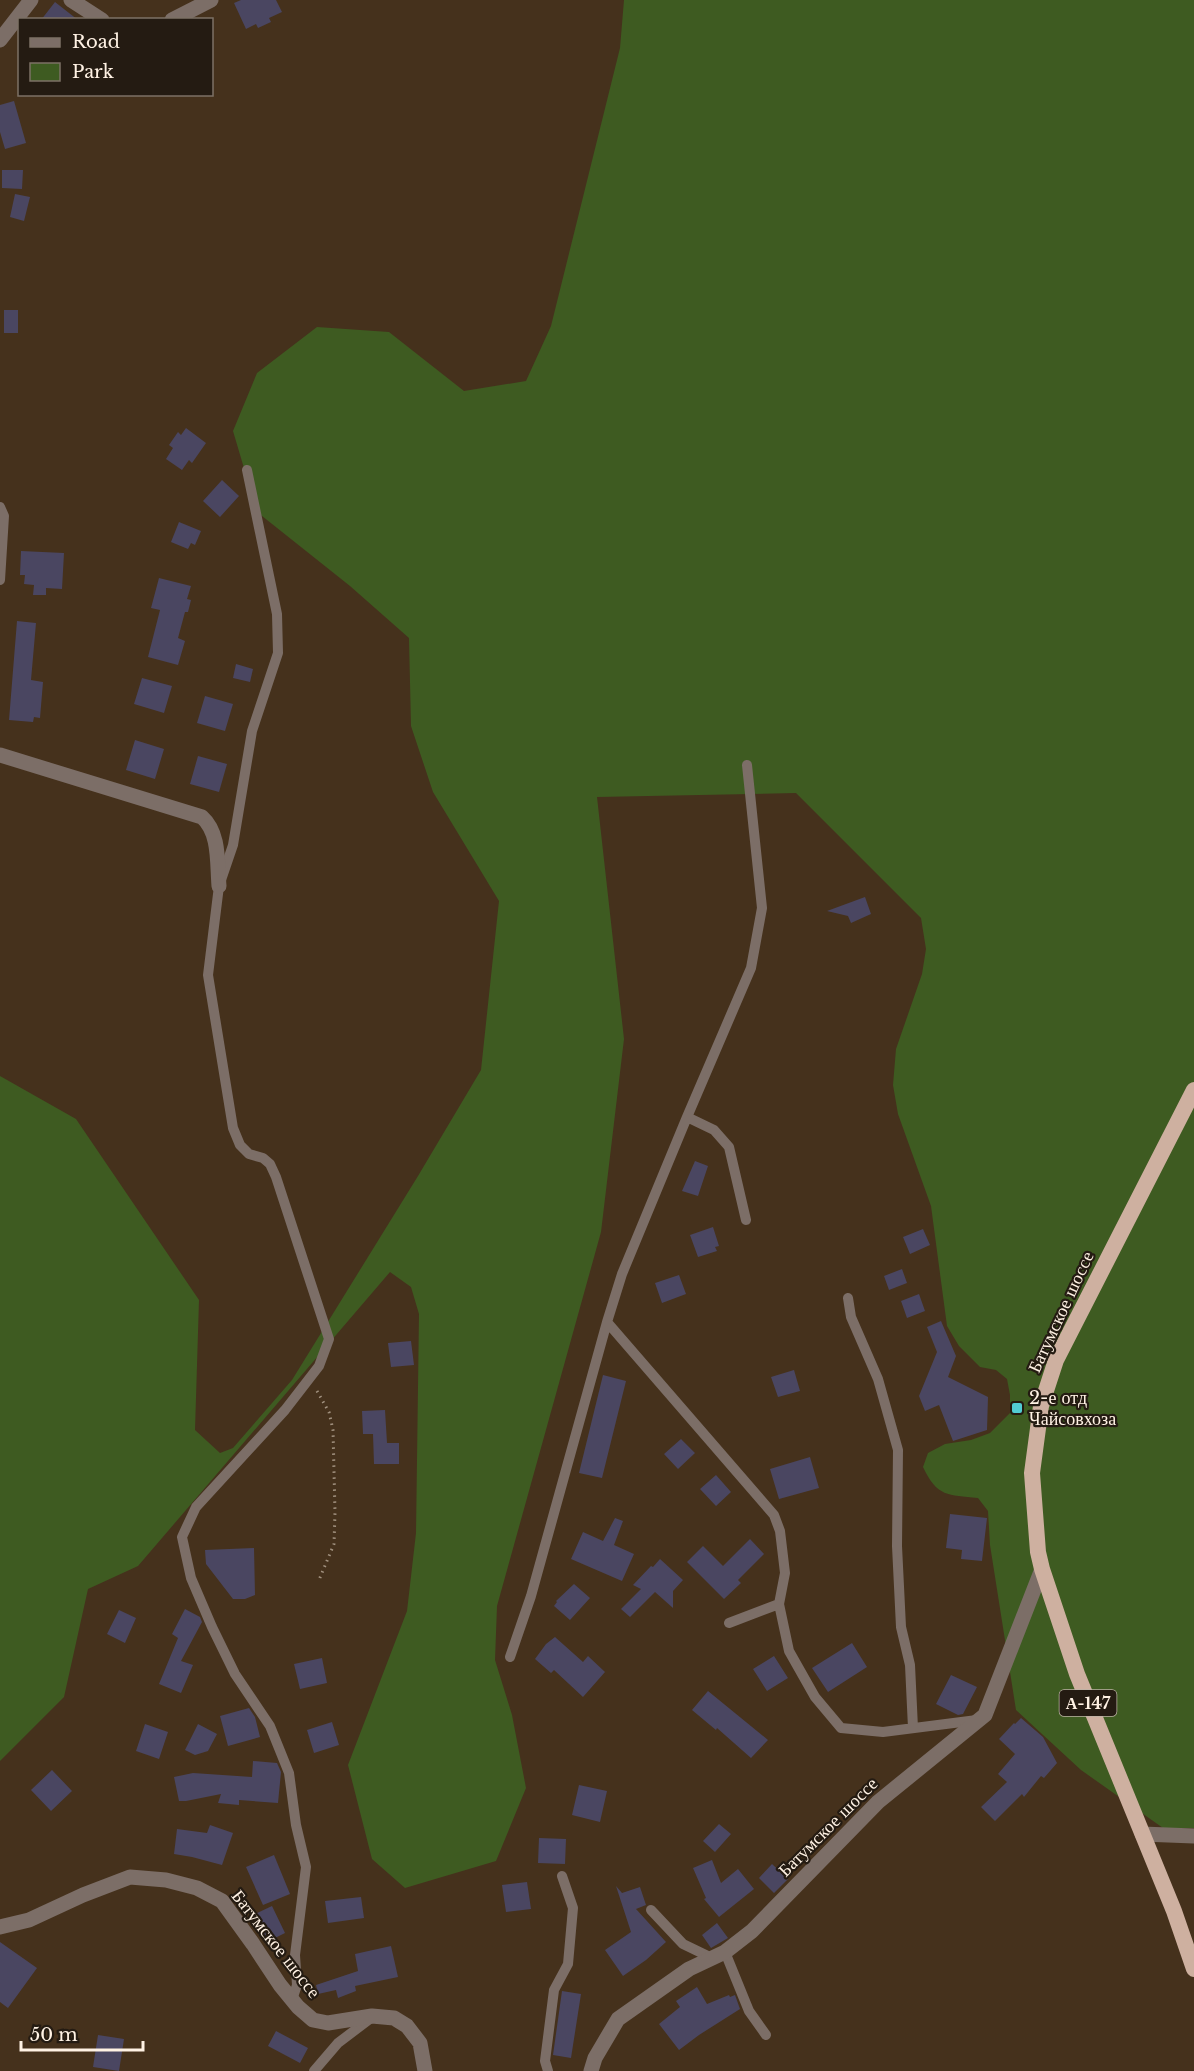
<svg xmlns="http://www.w3.org/2000/svg" width="1194" height="2071" font-family="'Libre Baskerville',serif">
<style>
.green{fill:#3e5b21}
.building{fill:#4a4661}
.lines{fill:none;stroke-linecap:round;stroke-linejoin:round}
.path{stroke:#a1917f;stroke-width:3;stroke-dasharray:1.5 4.5;stroke-linecap:butt}
.service{stroke:#7c6e67;stroke-width:10}
.minor{stroke:#7c6e67;stroke-width:15}
.trunk{stroke:#ceb0a0;stroke-width:16}
.poi-dot{fill:#51ccd3;stroke:#241b12;stroke-width:2}
.labels{text-anchor:middle;dominant-baseline:central;stroke-width:4.5;stroke-linejoin:round;paint-order:stroke}
.shield{fill:#241b12;stroke:#bdb2a5;stroke-width:1.5}
.shield-label{font-size:16px;font-weight:bold;fill:#fff2e4}
.street-label{font-size:18px;fill:#fff2e4;stroke:#241b12}
.poi-label{font-size:18px;fill:#fff2e4;stroke:#241b12;text-anchor:start}
</style>
<rect width="100%" height="100%" fill="#45311c"/>
<path class="green" d="M624,0h570v1828h-31l-82,-58 -65,-60 -26,-165 -2,-34 -10,-13c-30,-3 -41,-1 -55,-31l5,-14 17,-9 26,-4 19,-7 20,-20v-18l-3,-16 -11,-9 -16,-3 -21,-21 -12,-20 -16,-120 -33,-92 -5,-29 3,-36 26,-75 4,-25 -5,-31 -125,-125 -199,4 27,242 -23,193 -104,374 -2,54 17,55 14,73 -30,73 -91,27 -33,-29 -24,-94 59,-154 9,-78 3,-219 -8,-27 -21,-15 -252,294 -50,23 -24,108 -64,64v-685l76,43 123,181 -4,130 25,23 13,-5 59,-68 126,-204 63,-106 18,-169 -66,-109 -22,-66 -2,-88 -59,-52 -93,-74 -24,-81 24,-58 60,-46 72,5 75,59 62,-10 25,-55 69,-278z"/>
<path class="building" d="M241,0h35l6,12 -13,6 2,4 -13,6 -2,-4 -10,5 -12,-26z
M55,2l23,18h-37z
M14,101l12,42 -21,6 -5,-17v-27z
M2,170h21l-1,19 -20,-1z
M15,194l15,3 -6,24 -14,-4z
M4,310h14v23h-14z
M186,428l20,15 -14,20 -3,-3 -7,10 -16,-11 7,-11 -4,-3 9,-13 3,3z
M222,480l17,16 -19,21 -17,-16z
M179,522l22,9 -6,14 -4,-2 -3,6 -17,-7z
M21,551l43,2 -2,36 -16,-1v7h-13l1,-10 -10,-1 1,-9h-5z
M159,578l32,8 -4,13 4,1 -3,12h-3l-7,26 7,3 -7,24 -30,-8 12,-47 -9,-2z
M17,621l19,2 -5,57 12,2 -3,36 -6,-1 -1,5 -24,-2z
M236,664l17,5 -3,13 -17,-4z
M142,678l30,8 -8,27 -30,-9z
M205,696l28,8 -8,27 -28,-8z
M135,740l29,9 -9,30 -29,-9z
M198,756l29,8 -8,28 -29,-8z
M865,897l6,17 -20,9 -3,-7 -21,-5z
M695,1161l13,5 -10,30 -16,-5z
M713,1227l6,19 -4,1 2,4 -19,6 -8,-22z
M923,1229l7,16 -20,9 -7,-17z
M902,1269l5,14 -18,7 -5,-14z
M679,1275l7,19 -24,9 -7,-20z
M919,1294l6,17 -18,7 -6,-17z
M941,1321l15,35 -8,21 40,20 -1,33 -34,11 -14,-36 -14,6 -6,-15 18,-44 -10,-25z
M411,1341l3,24 -23,2 -3,-24z
M794,1370l6,21 -22,6 -7,-20z
M603,1375l23,6 -24,97 -23,-5z
M385,1410l2,33h12v21h-25l-1,-30h-10l-1,-23z
M681,1439l14,14 -17,16 -14,-15z
M810,1457l9,31 -40,11 -9,-30z
M716,1475l15,17 -15,14 -16,-17z
M950,1514l37,4 -5,43 -21,-2 1,-9 -16,-2z
M615,1518l8,3 -9,24 20,9 -12,27 -51,-22 12,-27 20,9z
M750,1539l14,15 -26,26 3,3 -17,16 -37,-37 16,-16 20,20z
M254,1548l1,47 -10,4h-12l-27,-35 -1,-14z
M660,1559l23,21 -10,11v17l-18,-16 -25,25 -9,-8 20,-20 -8,-4 18,-19 2,1z
M574,1584l16,14 -20,22 -16,-14 3,-4 -1,-1z
M185,1609l15,8 2,5 -21,39 12,4 -12,28 -22,-9 19,-46 -6,-4z
M119,1610l17,8 -11,25 -18,-9z
M555,1637l28,25 5,-6 17,16 -22,25 -29,-27 -3,3 -16,-14 11,-15z
M852,1643l15,24 -39,25 -16,-24z
M774,1656l14,22 -21,13 -14,-22z
M322,1658l5,25 -27,6 -6,-25z
M951,1675l26,12 -14,27 -5,1 -22,-11z
M708,1691l60,49 -17,18 -34,-30 -1,2 -24,-20z
M249,1708l6,9 5,20 -32,9 -8,-30z
M1021,1718l22,19 14,26 -13,15 -3,-2 -17,21 -2,-3 -27,27 -14,-14 26,-25 -9,-8 17,-20 -16,-15 15,-16 1,1z
M332,1722l7,23 -25,8 -7,-23z
M145,1724l23,8 -9,27 -23,-8z
M198,1724l19,10 -9,17 -13,4 -10,-5z
M253,1761l24,2 4,9 -3,31 -39,-3v5l-21,-2 3,-9 -35,7h-7l-5,-24 19,-4 59,4z
M52,1770l20,21 -21,20 -20,-21z
M579,1785l28,6 -7,31 -28,-7z
M719,1824l12,10 -16,18 -12,-11z
M210,1825l23,8 -11,32 -30,-8 -18,-3 3,-25 30,4z
M539,1838l27,1 -1,25 -27,-1z
M274,1855l16,39 -27,11 -17,-38z
M712,1860l9,23 17,-14 16,20 -35,28 -15,-18 2,-1 -13,-30z
M772,1864l16,15 -14,14 -15,-15z
M527,1882l4,27 -25,3 -4,-27z
M616,1886l6,7 18,-6 6,18 -10,4 30,33 -20,18 -23,16 -18,-26 26,-18z
M361,1897l3,21 -36,5 -3,-22z
M272,1906l13,27 -18,9 -14,-27z
M717,1923l11,15 -17,10 -9,-13z
M0,1942l37,26 -29,40 -8,-6z
M391,1946l7,31 -43,9 1,5 -18,7 -2,-8 -18,4 -2,-9 42,-14 -3,-17z
M697,1987l10,17 22,-9 1,2 5,-2 5,14 -41,26 -20,15 -20,-26 21,-17 -4,-6z
M562,1991l19,3 -10,64 -18,-3z
M276,2031l32,17 -8,15 -32,-17z
M98,2035l26,4 -5,32 -26,-4z"/>
<g class="lines">
<path class="path" d="M317,1391l12,21 4,18 2,82 -1,32 -15,36"/>
<path class="service" d="M247,470l30,144 1,39 -26,78 -19,114 -14,41 -11,89 25,153 7,17 9,9 14,4 7,6 6,13 53,162 -10,27 -34,44 -89,97 -14,30 9,41 21,49 23,47 35,52 19,47 7,52 10,42 -11,88 2,30 -5,15
M0,507l4,9 -4,64
M687,1117l27,13 15,17 17,73
M848,1298l3,19 27,62 20,71 -1,96 4,81 9,38 3,63
M607,1322l167,193 6,16 5,42 -6,31 10,47 26,46 26,31 42,4 94,-12
M729,1623l50,-19
M510,1657l21,-61 76,-274 15,-48 65,-157 64,-149 11,-60 -15,-143
M651,1910l32,34 29,14
M725,1952l24,59 17,24
M314,2071l24,-28 33,-25
M548,2071l-3,-10 9,-71 14,-26 5,-56 -11,-32"/>
<path class="minor" d="M71,0l31,20
M172,20l39,-20
M0,40l31,-40
M0,755l202,62c18,16 15,46 17,69
M1142,1834l52,2
M0,1927l29,-7 54,-25 47,-18 36,3 31,8 25,13 31,43 27,41 18,22 15,13 15,3 44,-7 22,2 13,8 13,17 5,28
M591,2071l4,-13 23,-39 71,-50 36,-17 27,-21 126,-129 107,-87 57,-146"/>
<path class="trunk" d="M1194,1090l-138,270 -15,46 -9,67 6,79 4,17 35,105 97,237 20,58"/>
</g>
<rect class="poi-dot" x="1011" y="1402" width="12" height="12" rx="3"/>
<g class="labels">
<rect class="shield" x="1059.5" y="1690" width="57" height="26" rx="4.5"/>
<g class="shield-label">
<text x="1088" y="1703">А-147</text>
</g>
<g class="street-label">
<text transform="translate(1061 1312) rotate(-65)">Батумское шоссе</text>
<text transform="translate(828 1827) rotate(-45)">Батумское шоссе</text>
<text transform="translate(276 1944) rotate(52)">Батумское шоссе</text>
</g>
<g class="poi-label">
<text x="1029" y="1398">2-е отд<tspan x="1029" dy="21">Чайсовхоза</tspan></text>
</g>
</g>
<rect x="18" y="18" width="195" height="78" fill="#241b12" stroke="#7c7166" stroke-width="1.5"/>
<rect x="30" y="38" width="30" height="9" fill="#7c6e67" stroke="#7c7166" stroke-width="1.5"/>
<text x="72" y="48" font-size="18" fill="#fff2e4">Road</text>
<rect x="30" y="63" width="30" height="18" fill="#3e5b21" stroke="#7c7166" stroke-width="1.5"/>
<text x="72" y="78" font-size="18" fill="#fff2e4">Park</text>
<path d="M21 2041v9h122v-9" fill="none" stroke="#fff2e4" stroke-width="3"/>
<text x="30" y="2041" font-size="18" fill="#fff2e4" stroke="#241b12" stroke-width="4.5" paint-order="stroke">50 m</text>
</svg>
